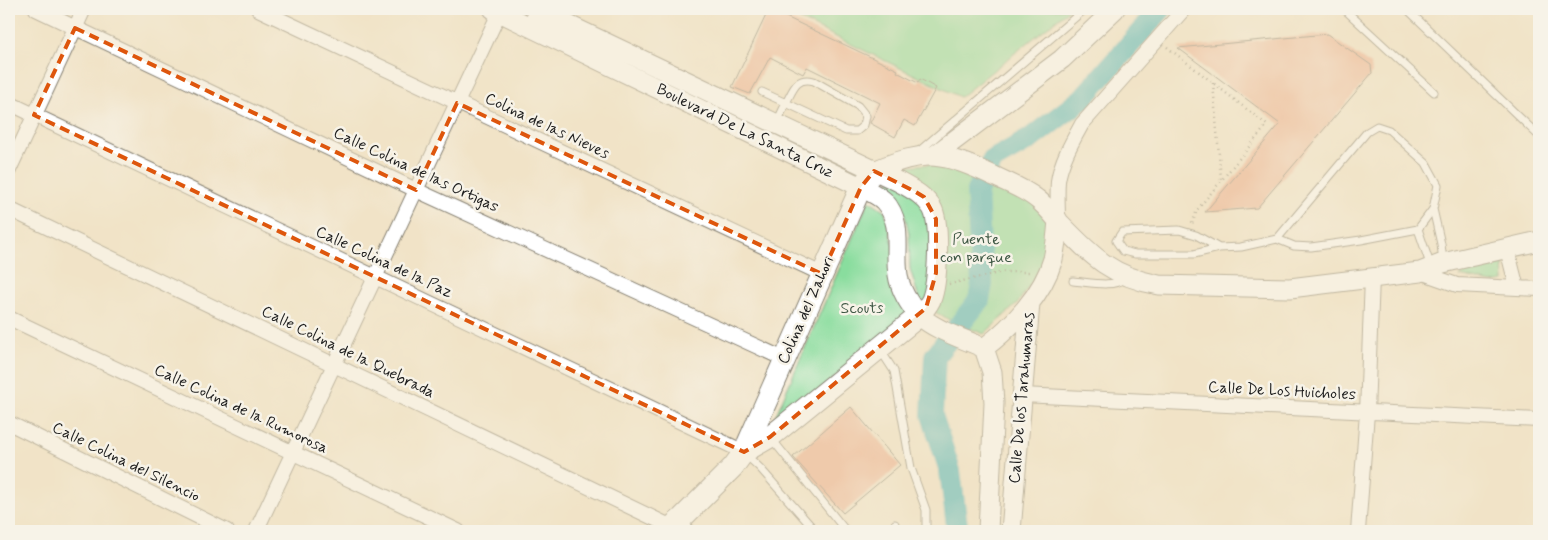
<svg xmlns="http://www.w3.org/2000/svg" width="1548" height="540" font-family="Mynerve,sans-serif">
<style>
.green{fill:#89dd9e;stroke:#527c5d}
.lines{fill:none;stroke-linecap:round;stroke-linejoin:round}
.river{stroke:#42b2b9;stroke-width:22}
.building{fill:#eeab8a}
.service-casing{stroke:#868072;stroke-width:9}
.minor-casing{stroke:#868072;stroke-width:16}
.secondary-casing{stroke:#868072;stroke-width:21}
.primary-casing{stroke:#868072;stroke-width:23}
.path{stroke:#868072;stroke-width:2.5;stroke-dasharray:1 4;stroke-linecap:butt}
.service{stroke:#fff;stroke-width:7}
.minor{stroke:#fff;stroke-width:14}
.secondary{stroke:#fff;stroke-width:19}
.primary{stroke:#fff;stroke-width:21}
.marked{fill:none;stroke:#de560d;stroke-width:4;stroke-dasharray:10 6;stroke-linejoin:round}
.labels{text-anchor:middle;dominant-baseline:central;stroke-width:5;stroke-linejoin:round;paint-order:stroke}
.street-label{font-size:16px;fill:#1c1c1c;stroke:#f7f3e8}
.park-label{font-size:16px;fill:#3d5643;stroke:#f7f3e8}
</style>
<rect width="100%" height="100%" fill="#f7f3e8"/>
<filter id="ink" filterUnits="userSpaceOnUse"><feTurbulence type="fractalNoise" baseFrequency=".02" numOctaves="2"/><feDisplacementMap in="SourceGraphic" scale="10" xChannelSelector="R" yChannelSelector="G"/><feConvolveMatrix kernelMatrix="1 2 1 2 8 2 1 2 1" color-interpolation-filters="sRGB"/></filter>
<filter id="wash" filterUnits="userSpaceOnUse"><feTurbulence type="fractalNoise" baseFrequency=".0096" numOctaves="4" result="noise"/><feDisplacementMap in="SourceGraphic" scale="20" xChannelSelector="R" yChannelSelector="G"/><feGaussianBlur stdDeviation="1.12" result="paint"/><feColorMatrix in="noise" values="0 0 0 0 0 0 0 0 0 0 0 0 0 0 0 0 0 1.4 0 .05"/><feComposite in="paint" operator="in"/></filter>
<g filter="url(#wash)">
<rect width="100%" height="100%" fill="#f1e3c7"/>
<path class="green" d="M778,9h292l-110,88z
M952,163l82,40 17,23 -3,29 -13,23 -18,26 -33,30 -29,-11 -20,-11 -16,-14 -9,-29 -1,-35 -4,-19 -18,-29 14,-20z
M869,200l16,11 24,105 -140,115z
M1503,263l1,18 -12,2 -32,-7 5,-4z"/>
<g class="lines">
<path class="river" d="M955,531l2,-5 -7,-55 -18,-56 3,-59 44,-56 3,-16 -5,-93 16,-31 37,-21 52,-40 79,-90"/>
</g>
<g id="blocks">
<path class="building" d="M769,9l129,61 -1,2 21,11 2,-4 16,9 -21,38 -11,-6 -9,17 -25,-14 10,-20 -73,-36 -4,7 -33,-17 -20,37 -18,-7z
M1327,34l44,31 1,8 -115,135 -52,4 75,-88 -102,-76z
M851,407l49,58 -57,48 -50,-56z"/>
</g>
</g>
<g filter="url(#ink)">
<use href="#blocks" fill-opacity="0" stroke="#868072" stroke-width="1"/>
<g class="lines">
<defs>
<path id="service" d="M1344,9l90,83
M1407,9l132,127
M762,92l24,11c7,-13 10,-27 28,-22l44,25 8,10 -2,9 -7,6h-11l-60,-28 -10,21
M917,153l168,-144
M1433,209l8,35 2,18
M1418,229l13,38
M1219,248l-23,-13 -17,-5 -57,2 -6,9 7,10 12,3h59l25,-6 22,-1 36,-8 17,7 17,1 50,-7 57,-11 15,-20 5,-24 -12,-22 -37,-33 -12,-4 -10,6 -90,107
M1073,281c15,1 40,7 51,-2
M881,351l13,20 17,97 15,42v21
M771,438l75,93
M746,455l14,13 51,58 -6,5
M684,521l7,10
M895,524l1,7"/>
<path id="minor" d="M36,9l380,181 368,169
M258,9l564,265
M9,103l735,349
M9,170l75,-161
M9,209l663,318
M1058,220c0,-12 -1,-26 0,-39 3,-20 14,-39 24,-57l102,-115
M1507,249l10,39
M1420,272l37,13 82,4
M9,318l449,213
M1022,395l517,25
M9,423l218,108
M256,531l245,-522
M1358,531l9,-118 5,-136"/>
<path id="secondary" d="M493,9l368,178c7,4 17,8 23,14 20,22 10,49 14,74 2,14 11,30 21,40 15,15 46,24 65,33
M535,9l364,173c12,7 25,13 33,26 9,16 6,75 -1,92 -3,6 -7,11 -11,15
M935,155l127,-96 53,-50
M874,171c52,-23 70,-18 120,5 14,7 31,13 43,23 8,6 15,15 21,22 34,35 52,55 101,64l131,3 130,-16 23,-9 96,-22
M984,348l8,24 2,31 -6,128
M984,348c29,-22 59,-54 69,-89 3,-13 4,-26 5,-39
M1011,531l19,-228"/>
<path id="primary" d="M744,452l117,-265 13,-16
M667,531l15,-13 51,-51 11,-15 26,-15 150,-122"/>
</defs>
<use href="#service" class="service-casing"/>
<use href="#minor" class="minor-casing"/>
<use href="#secondary" class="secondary-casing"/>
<use href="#primary" class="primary-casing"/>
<path class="path" d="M1167,47l100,78 -70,85 -5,14
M1213,83l8,96
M949,284l54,-12h29"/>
<use href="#service" class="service"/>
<use href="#minor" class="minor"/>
<use href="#secondary" class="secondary"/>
<use href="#primary" class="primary"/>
</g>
</g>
<path d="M0 0H1548V540H0ZM75,28l341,162 41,-87 365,171 39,-87 13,-16 40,20 10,6 12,22v54l-10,35 -156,129 -26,15 -710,-337z" fill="#f1e3c7" fill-opacity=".55" fill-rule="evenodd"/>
<path class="marked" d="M75,28l341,162 41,-87 365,171 39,-87 13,-16 40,20 10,6 12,22v54l-10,35 -156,129 -26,15 -710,-337z"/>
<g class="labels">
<g class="street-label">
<text transform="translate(547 126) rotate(25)">Colina de las Nieves</text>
<text transform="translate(745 131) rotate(26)">Boulevard De La Santa Cruz</text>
<text transform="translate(416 170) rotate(25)">Calle Colina de las Ortigas</text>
<text transform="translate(384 262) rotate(25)">Calle Colina de la Paz</text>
<text transform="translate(806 310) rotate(-66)">Colina del Zahori</text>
<text transform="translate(348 352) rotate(26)">Calle Colina de la Quebrada</text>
<text transform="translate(1282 391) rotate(3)">Calle De Los Huicholes</text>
<text transform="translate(1022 398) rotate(-85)">Calle De los Tarahumaras</text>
<text transform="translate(241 409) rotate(25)">Calle Colina de la Rumorosa</text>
<text transform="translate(126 462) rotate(26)">Calle Colina del Silencio</text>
</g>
<g class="park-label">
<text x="976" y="239">Puente<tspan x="976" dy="18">con parque</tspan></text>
<text x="862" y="308">Scouts</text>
</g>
</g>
<rect width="1548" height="540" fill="none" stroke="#f7f3e8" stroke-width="30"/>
</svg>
